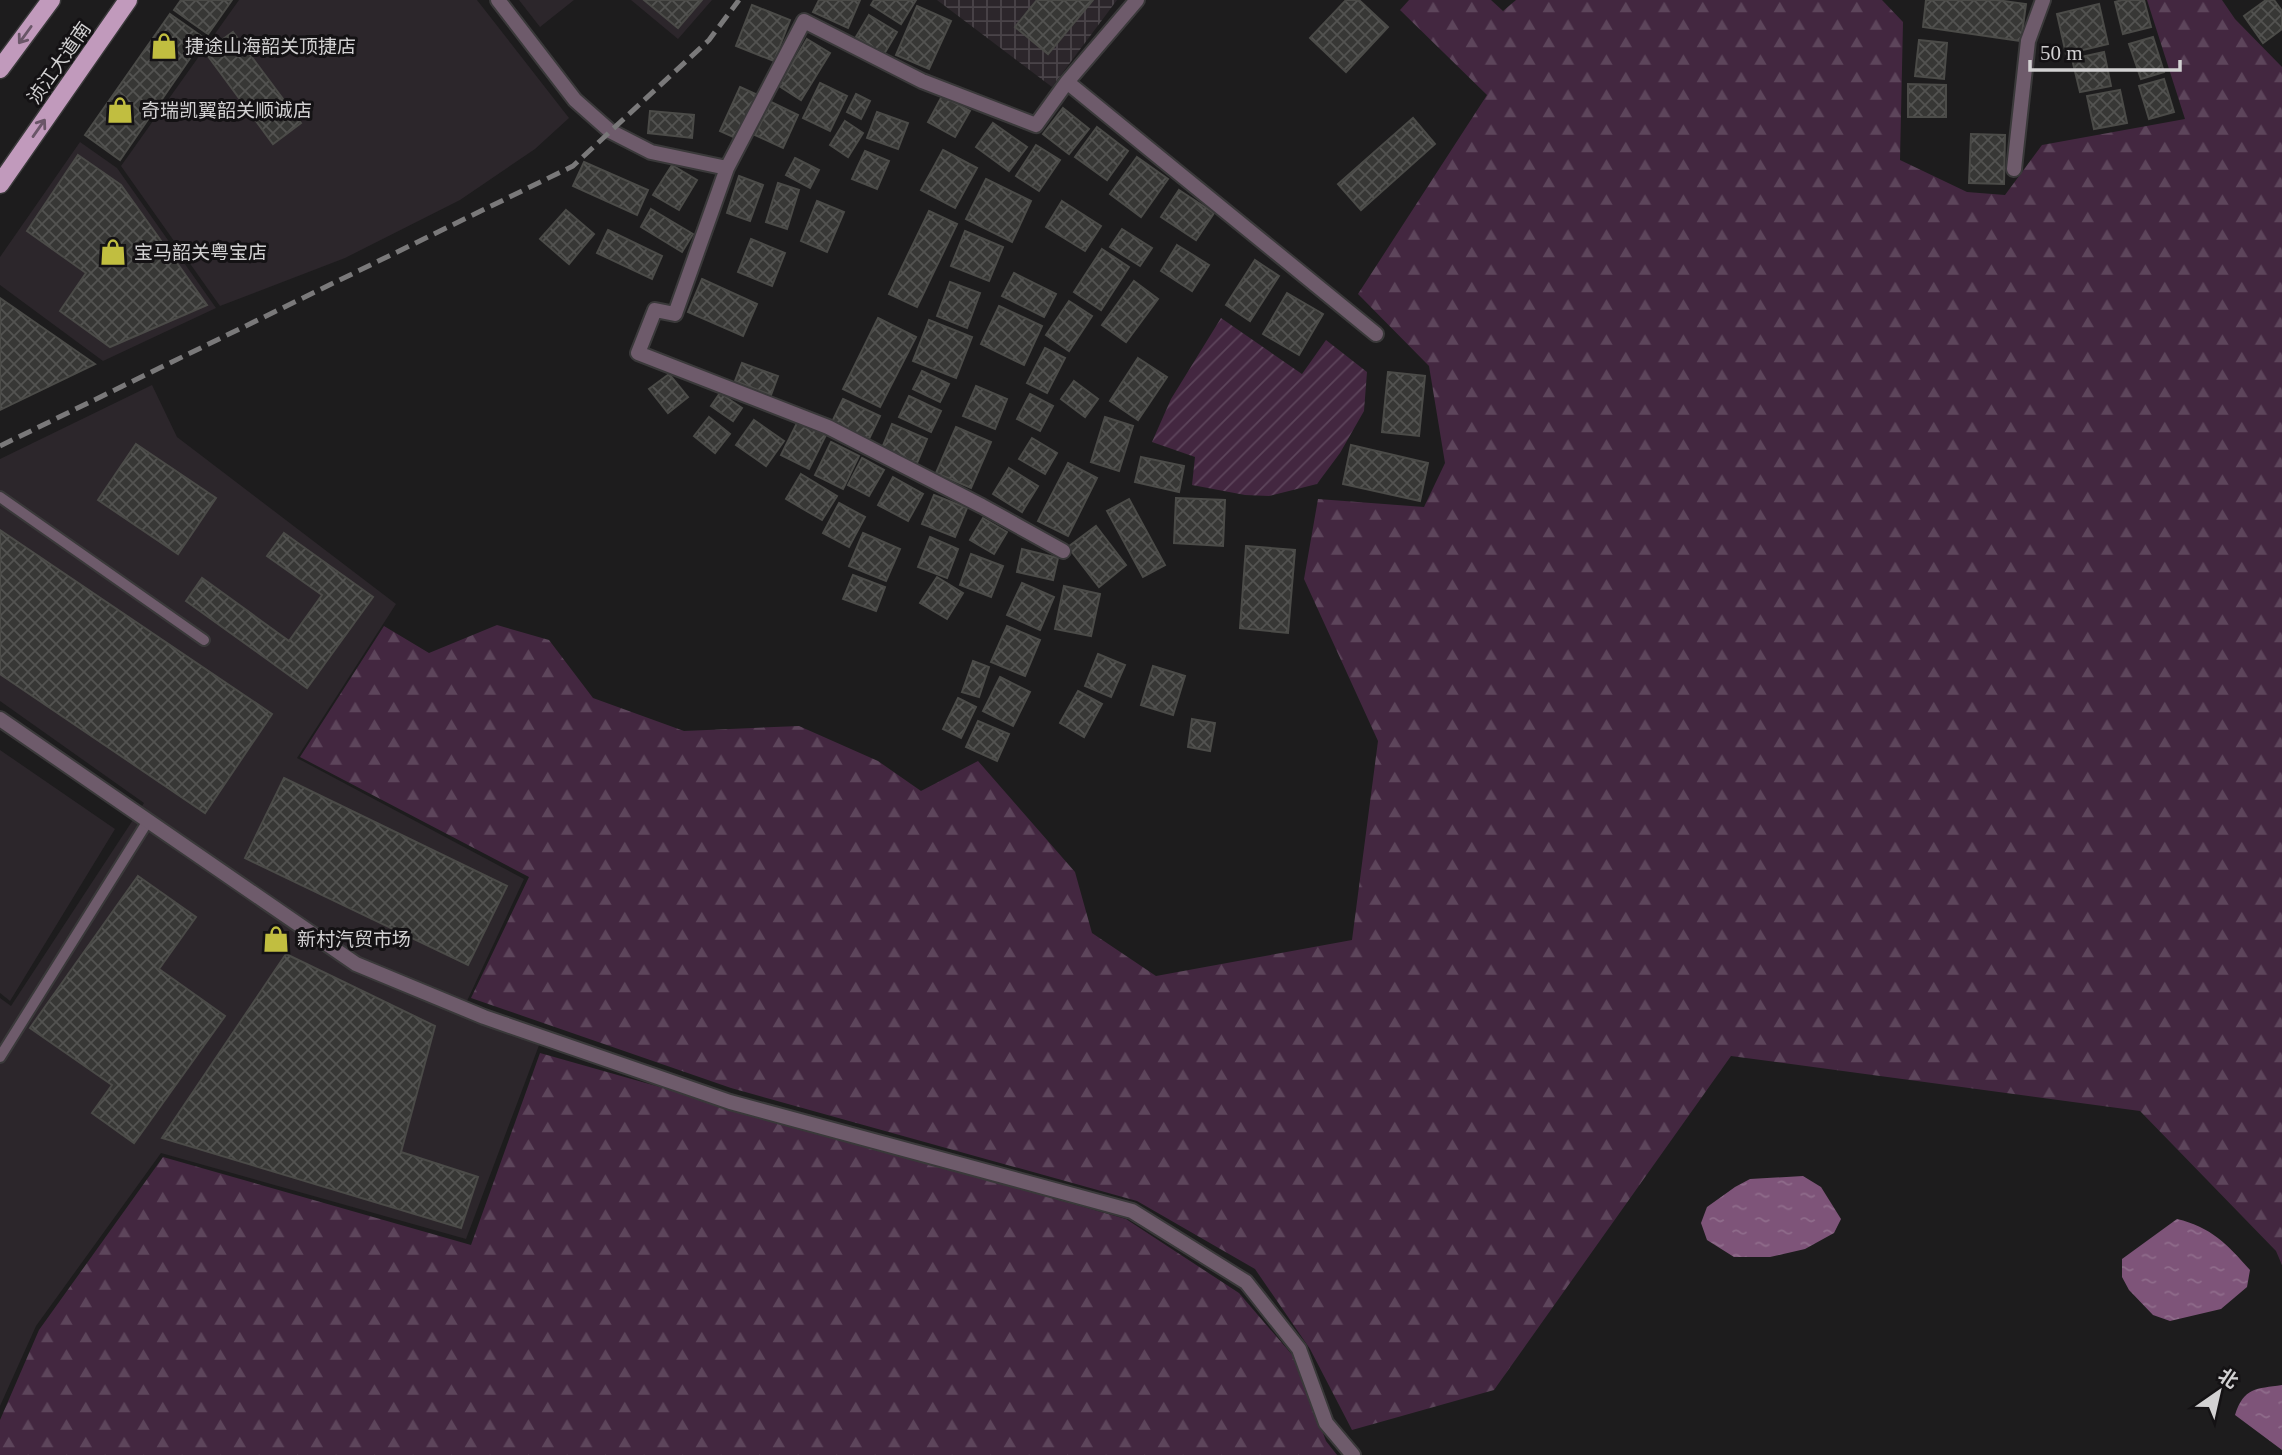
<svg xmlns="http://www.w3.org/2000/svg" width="2282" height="1455" font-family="'Times New Roman','Noto Sans SC',serif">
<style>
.built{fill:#2c262b}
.industrial{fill:url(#industrial-grid)}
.forest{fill:url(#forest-firs)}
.garden{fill:url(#garden-furrows)}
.water{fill:url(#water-ripples)}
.building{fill:url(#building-cross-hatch);stroke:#4b4b48;stroke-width:2}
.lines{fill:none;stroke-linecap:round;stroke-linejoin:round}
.service-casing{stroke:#3a393a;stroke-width:14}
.minor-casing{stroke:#3a393a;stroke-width:18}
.primary-casing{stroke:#3a393a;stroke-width:21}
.service{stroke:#6e5b6b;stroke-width:10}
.minor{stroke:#6e5b6b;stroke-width:14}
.primary{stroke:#c19abc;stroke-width:18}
.rail{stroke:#7a797a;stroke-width:5;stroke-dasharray:14 7;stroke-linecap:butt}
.oneway{stroke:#6a5668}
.labels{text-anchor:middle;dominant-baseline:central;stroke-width:6;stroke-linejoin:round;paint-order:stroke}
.poi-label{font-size:19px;fill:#d2d1d2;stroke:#141214;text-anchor:start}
.street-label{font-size:19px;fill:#d2d1d2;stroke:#141214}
</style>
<defs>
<pattern id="industrial-grid" width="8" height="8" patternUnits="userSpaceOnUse" patternTransform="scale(1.75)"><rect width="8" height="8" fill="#2c262b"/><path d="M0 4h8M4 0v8" fill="none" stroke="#4a4449"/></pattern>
<pattern id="forest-firs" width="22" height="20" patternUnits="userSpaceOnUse" patternTransform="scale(1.75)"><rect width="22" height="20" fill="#432740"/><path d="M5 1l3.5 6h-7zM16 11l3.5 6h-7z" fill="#5d455b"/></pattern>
<pattern id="garden-furrows" width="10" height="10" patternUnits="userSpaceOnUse" patternTransform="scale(1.75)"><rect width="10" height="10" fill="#432740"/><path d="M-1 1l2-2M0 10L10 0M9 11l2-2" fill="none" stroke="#5d455b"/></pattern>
<pattern id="water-ripples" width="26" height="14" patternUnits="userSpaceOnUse" patternTransform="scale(1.75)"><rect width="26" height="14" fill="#7e5479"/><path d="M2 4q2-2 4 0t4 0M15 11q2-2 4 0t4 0" fill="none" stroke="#8f6c8b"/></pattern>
<pattern id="building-cross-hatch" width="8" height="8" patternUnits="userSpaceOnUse" patternTransform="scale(1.75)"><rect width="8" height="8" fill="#373735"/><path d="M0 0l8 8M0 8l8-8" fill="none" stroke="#535351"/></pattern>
</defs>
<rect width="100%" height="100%" fill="#1d1c1d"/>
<path class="built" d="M239,0h238l92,118 -34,31 -75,51 -115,58 -125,48 -99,-140z
M519,0h55l-34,27z
M631,0h81l-34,39z
M80,142l37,26 99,140 -113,53 -103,-76v-28z
M152,385l25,52 219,167 -99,154 227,121 -57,122 77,31 -78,207 -305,-86 -125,173 -36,80v-408l11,8 133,-203 -144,-102v-242z
M0,750l115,79 -105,172 -10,-8z"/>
<path class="industrial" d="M937,0h180l-65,87z"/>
<path class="forest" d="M1409,0h82l12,11 13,-11h366l21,22 -3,138 67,32 38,3 37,-50 143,-26 -38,-119h75l13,19 47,48v1198l-6,-14 -136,-140 -409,-55 -237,334 -142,40 -42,-81 -55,-80 -118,-68 -406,-113 -260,-90 58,-121 -229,-120 84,-131 45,27 68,-28 52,15 44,58 91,33 115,-5 79,35 43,30 57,-30 97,111 17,61 64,43 196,-36 26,-199 -74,-162 14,-80 106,8 21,-44 -16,-97 -71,-72 129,-199 -87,-85z
M540,1053l586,166 113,74 55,64 32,84 11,14h-1337v-35l39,-90 124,-173 308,88z"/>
<path class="garden" d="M1221,318l81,56 24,-34 41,32 -3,39 -24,42 -23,31 -48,12 -24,-1 -53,-10 3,-28 -43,-15 19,-43z"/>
<path class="water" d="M1803,1176l18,11 20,32 -7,14 -29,16 -35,8h-36l-27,-17 -6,-17 6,-16 28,-20 15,-8z
M2177,1219c34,8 50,25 73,51l-3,17 -26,22 -51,12 -17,-6 -24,-25 -7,-13v-18z
M2282,1385v65l-47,-35c9,-28 21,-26 47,-30z"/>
<path class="building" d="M181,0h51l-24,34 -34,-24z
M644,0h58l-24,28z
M819,0h41l-12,28 -35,-16z
M874,0h42l-15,24 -30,-19z
M1037,0h56l-45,54 -33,-27z
M1346,0h13l29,27 -42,45 -36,-34z
M1926,0h70l30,4 -5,37 -98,-14z
M2122,0h22l7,27 -28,7 -8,-32z
M2266,0h8l8,11v18l-19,14 -19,-27z
M2099,4l9,40 -42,10 -9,-40z
M752,5l38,15 -16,41 -38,-15z
M917,6l34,15 -22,48 -33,-14z
M170,14l34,24 -84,122 -35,-25z
M869,15l28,17 -13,22 -28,-17z
M233,32l68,91 -28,21 -68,-92z
M2153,37l11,35 -23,7 -12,-35z
M807,39l23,14 -29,47 -22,-14z
M1919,40l28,3 -3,36 -29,-3z
M2104,52l7,34 -31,6 -8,-33z
M2164,79l10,33 -25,7 -10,-33z
M820,83l27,13 -17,35 -27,-13z
M1908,84l38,1v32h-38z
M740,87l20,9 -20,44 -20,-9z
M2120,90l7,33 -33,6 -7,-33z
M856,94l14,7 -9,18 -14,-7z
M942,96l28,15 -15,26 -27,-15z
M771,102l27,13 -15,33 -28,-13z
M1063,108l26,21 -20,25 -26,-20z
M650,111l44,4 -2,23 -44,-5z
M877,112l31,11 -10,26 -31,-11z
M1413,118l22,26 -74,66 -23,-26z
M845,121l18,12 -15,24 -18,-12z
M993,123l34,24 -18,24 -33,-24z
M1097,127l31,24 -21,29 -32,-23z
M1971,134l34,1 -1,49 -35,-1z
M1036,145l24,15 -21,31 -23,-15z
M943,150l34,18 -22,40 -34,-18z
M865,151l24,10 -12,28 -25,-10z
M78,155l43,30 86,120 -97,42 -50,-36 26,-38 -59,-42z
M1137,157l31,22 -27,38 -31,-23z
M795,158l24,12 -9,18 -24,-13z
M584,162l64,28 -11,25 -64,-29z
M672,165l25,15 -18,30 -26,-15z
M739,176l24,9 -13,36 -23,-8z
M986,179l45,22 -19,41 -46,-23z
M778,183l21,7 -12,39 -21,-7z
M1179,190l35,23 -18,27 -35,-23z
M817,201l27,11 -17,40 -26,-11z
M1062,201l39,25 -16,25 -39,-24z
M651,209l42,25 -11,18 -41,-25z
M566,210l28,24 -25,30 -29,-25z
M929,211l28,13 -40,83 -28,-13z
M1122,229l30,19 -12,18 -30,-19z
M608,230l54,26 -10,23 -55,-26z
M965,231l38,16 -14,34 -38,-15z
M751,239l34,14 -13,33 -34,-14z
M1177,245l32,20 -17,26 -31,-20z
M1102,249l27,18 -28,43 -27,-18z
M1255,260l24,16 -29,45 -24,-16z
M1014,273l42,21 -12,23 -42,-21z
M702,279l55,25 -14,32 -55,-24z
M1134,281l24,18 -32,43 -24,-17z
M950,282l30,11 -13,35 -30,-12z
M1287,293l36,21 -24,41 -36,-21z
M0,298l95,66 -95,46z
M1069,301l23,15 -23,35 -23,-16z
M999,306l43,20 -18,39 -43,-21z
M878,318l38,19 -36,70 -37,-18z
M929,320l43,17 -16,41 -43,-17z
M1045,348l20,10 -18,35 -20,-10z
M1138,358l29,19 -29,43 -28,-19z
M742,363l36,13 -7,19 -36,-14z
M922,371l27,13 -9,18 -27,-13z
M1388,372l37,4 -6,60 -37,-4z
M669,374l19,23 -20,16 -19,-24z
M1074,381l24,18 -13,18 -24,-18z
M976,386l31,13 -12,30 -32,-13z
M720,393l22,15 -9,13 -22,-15z
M1030,394l23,12 -13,25 -23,-12z
M909,396l32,15 -10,21 -32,-15z
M843,399l37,17 -11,23 -37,-17z
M709,417l21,17 -15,19 -21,-17z
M1105,417l28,9 -14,45 -28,-9z
M754,420l30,21 -18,25 -30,-21z
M798,421l28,14 -17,34 -28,-14z
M892,424l35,15 -10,24 -35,-15z
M956,427l35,15 -20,46 -35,-15z
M1032,438l25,15 -12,21 -26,-15z
M831,442l28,14 -16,33 -28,-14z
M136,444l80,54 -38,56 -80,-54z
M1351,445l77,18 -8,38 -77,-17z
M1141,457l43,9 -5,26 -44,-10z
M862,458l22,12 -15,26 -21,-11z
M1068,463l29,15 -29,58 -30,-15z
M1009,468l29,18 -16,26 -29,-18z
M801,474l36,22 -15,24 -36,-21z
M893,477l30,17 -15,27 -30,-16z
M934,495l33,13 -12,29 -33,-13z
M1176,498l49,2 -2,46 -49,-3z
M1129,499l36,66 -22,12 -36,-66z
M839,503l26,14 -16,30 -26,-14z
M983,518l24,14 -13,22 -24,-14z
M1096,526l30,39 -27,22 -31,-40z
M0,530l272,184 -67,99 -205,-139z
M284,533l89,64 -66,91 -121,-87 16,-23 87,63 33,-46 -55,-39z
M863,533l37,16 -14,32 -37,-15z
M930,537l28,12 -11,29 -29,-11z
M1246,546l49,4 -7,83 -48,-5z
M1022,549l36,9 -5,22 -36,-8z
M971,554l32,12 -12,31 -31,-12z
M853,575l32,12 -9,24 -33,-12z
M937,577l26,16 -16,26 -27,-16z
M1022,583l32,14 -14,33 -33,-15z
M1064,586l36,8 -9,42 -36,-7z
M1007,626l33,14 -15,36 -34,-14z
M1098,654l27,11 -14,32 -26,-11z
M973,661l16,6 -10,30 -17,-5z
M1153,666l32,10 -12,39 -32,-10z
M1000,677l30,15 -17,34 -30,-15z
M1078,691l24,13 -18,33 -24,-14z
M958,698l18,9 -15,31 -18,-9z
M1192,719l23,4 -5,28 -22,-4z
M978,721l31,13 -12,27 -31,-14z
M284,778l223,108 -39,79 -223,-107z
M138,876l58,41 -37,52 66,47 -91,127 -42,-30 20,-28 -82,-57z
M286,954l149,72 -34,126 77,25 -17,51 -299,-90z"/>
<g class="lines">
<defs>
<path id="service" d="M0,497l204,143
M0,1057l148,-236"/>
<path id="minor" d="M498,0l77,100 35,31 41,21 76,16
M1137,0l-70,82 309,252
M2014,169l14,-128 15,-41
M1063,551l-81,-45 -154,-79 -190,-74 17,-43 20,4 52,-146 77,-147 118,60 114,44 31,-43
M0,719l356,245 128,53 246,85 402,109 114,71 53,67 27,74 27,32"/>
<path id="primary" d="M0,69l51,-69
M0,184l128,-184"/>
</defs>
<use href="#service" class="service-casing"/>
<use href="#minor" class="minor-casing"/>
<use href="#primary" class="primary-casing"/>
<use href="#service" class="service"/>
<use href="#minor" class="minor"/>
<use href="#primary" class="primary"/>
<path class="rail" d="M0,446l573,-280 136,-126 30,-40"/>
</g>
<defs><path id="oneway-shaft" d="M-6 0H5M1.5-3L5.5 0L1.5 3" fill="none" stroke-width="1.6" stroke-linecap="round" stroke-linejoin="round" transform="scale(1.75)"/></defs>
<g class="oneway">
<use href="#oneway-shaft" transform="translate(25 35) rotate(126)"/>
<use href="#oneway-shaft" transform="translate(39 128) rotate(-55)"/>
</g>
<defs>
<symbol id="shop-bare" viewBox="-9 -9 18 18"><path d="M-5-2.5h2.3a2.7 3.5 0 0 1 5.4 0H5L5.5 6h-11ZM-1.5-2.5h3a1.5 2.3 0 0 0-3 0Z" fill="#c1be40" stroke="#141214" stroke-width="2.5" paint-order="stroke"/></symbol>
</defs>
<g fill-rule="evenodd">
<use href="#shop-bare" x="145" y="27" width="38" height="38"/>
<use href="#shop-bare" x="101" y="91" width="38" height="38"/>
<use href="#shop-bare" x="94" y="233" width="38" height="38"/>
<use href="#shop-bare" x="257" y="920" width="38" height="38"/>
</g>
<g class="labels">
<g class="poi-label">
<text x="185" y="46">捷途山海韶关顶捷店</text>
<text x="141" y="110">奇瑞凯翼韶关顺诚店</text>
<text x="134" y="252">宝马韶关粤宝店</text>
<text x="297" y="939">新村汽贸市场</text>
</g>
<g class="street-label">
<text transform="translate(59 63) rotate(-55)">浈江大道南</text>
</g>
</g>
<g transform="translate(2219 1392) rotate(34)" stroke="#141214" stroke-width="5" paint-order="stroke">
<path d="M0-5L12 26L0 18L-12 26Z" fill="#d2d1d2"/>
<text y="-10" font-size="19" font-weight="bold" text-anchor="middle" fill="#d2d1d2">北</text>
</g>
<path d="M2030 60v10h150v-10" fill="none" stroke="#d2d1d2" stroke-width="3.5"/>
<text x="2040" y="60" font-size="21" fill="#d2d1d2" stroke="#141214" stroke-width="5" paint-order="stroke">50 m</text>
</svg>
